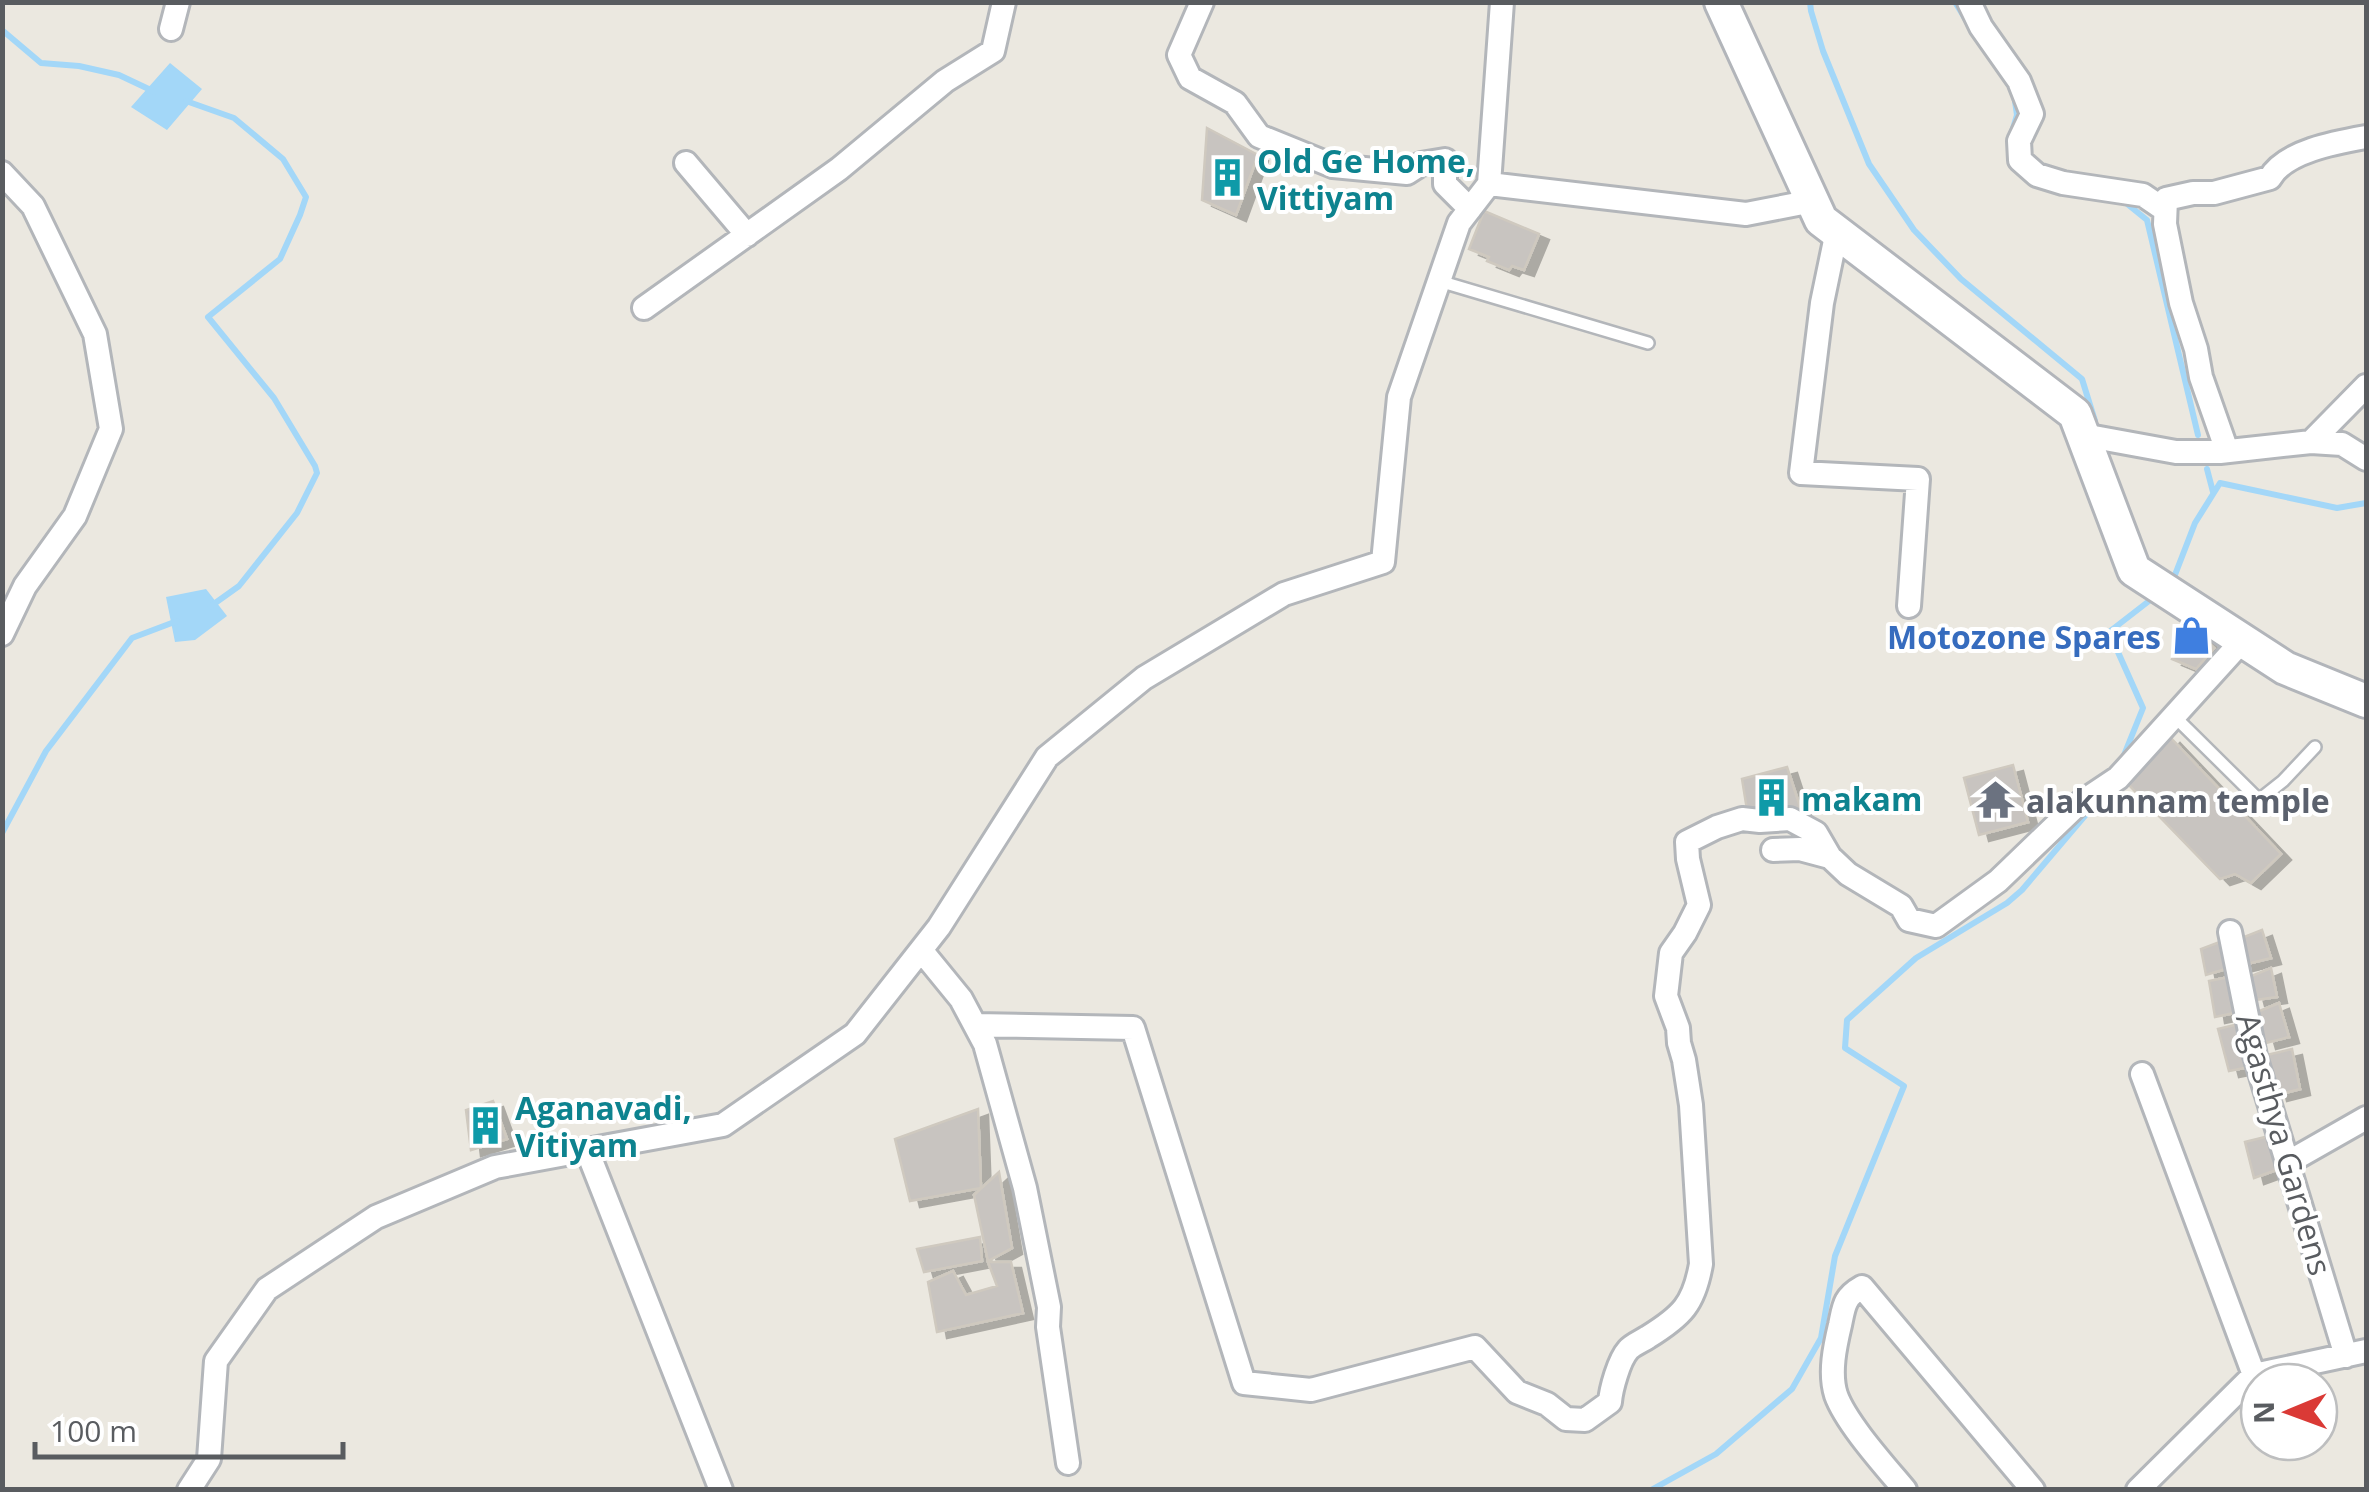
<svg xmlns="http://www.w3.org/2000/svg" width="2369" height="1492" font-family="'Open Sans',sans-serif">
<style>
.water{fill:#a3d7f8}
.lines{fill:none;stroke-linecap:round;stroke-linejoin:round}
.stream{stroke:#a3d7f8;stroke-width:6}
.building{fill:#c8c4c0;stroke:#cfc9bf;stroke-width:2.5;filter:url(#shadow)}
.lane-casing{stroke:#b3b6ba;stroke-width:16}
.street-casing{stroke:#b3b6ba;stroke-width:28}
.secondary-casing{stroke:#b2b5ba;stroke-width:38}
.lane{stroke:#fff;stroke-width:11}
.street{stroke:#fff;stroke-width:22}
.secondary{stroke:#fff;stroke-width:32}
.labels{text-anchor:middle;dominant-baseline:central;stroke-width:8;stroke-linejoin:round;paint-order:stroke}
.culture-label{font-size:32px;font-weight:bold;fill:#0d838f;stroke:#fff;text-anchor:start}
.shop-label{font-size:32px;font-weight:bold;fill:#366cbe;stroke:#fff;text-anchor:end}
.worship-label{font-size:32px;font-weight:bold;fill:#5b616d;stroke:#fff;text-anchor:start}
.street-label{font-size:32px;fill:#595c60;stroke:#fff}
</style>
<defs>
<filter id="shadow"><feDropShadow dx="10" dy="6" stdDeviation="0" flood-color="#0004"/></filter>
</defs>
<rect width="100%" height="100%" fill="#ebe8e0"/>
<path class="water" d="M170,63l32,26 -35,41 -36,-23z
M206,589l21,27 -32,24 -20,2 -9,-45z"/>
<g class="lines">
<path class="stream" d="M1810,2l1,9 12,40 46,113 45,66 47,49 121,100 13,42
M1955,2l11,18
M2,30l39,33 38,3 40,9 36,17
M186,101l48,17 49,41 23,38 -6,18 -20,44 -72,58 66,81 41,68 2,7 -20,40 -58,73 -28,20
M2011,135l6,-20 -3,-21
M2126,203l21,17 51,215
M2207,469l6,23
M2173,580l22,-57 25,-40 117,25 29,-5
M2122,760l21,-52 -34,-76 40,-31
M2,833l44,-82 86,-113 45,-17
M1651,1490l65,-36 76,-65 29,-51 14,-82 69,-170 -59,-38 2,-28 69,-62 91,-55 15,-13 73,-86"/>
</g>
<path class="building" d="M1207,128l51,27 -22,60 -34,-15z
M1484,211l55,23 -15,36 -12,-4 -3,4 -22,-9 2,-4 -20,-8z
M2187,624l27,24 -18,21 -24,-10z
M2170,737l111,117 -30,29 -16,-9 -15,5 -95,-98z
M2013,765l15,57 -49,13 -15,-57z
M1787,767l16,49h-55l-6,-37z
M2262,930l9,28 -28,7 -4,-26z
M2225,940l4,28 -23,7 -5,-26z
M2271,968l6,29 -22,3 -6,-23z
M2229,977l10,35 -24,5 -6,-36z
M2279,1003l10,34 -23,6 -9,-31z
M2243,1023l11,43 -25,5 -11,-42z
M2292,1049l8,40 -23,6 -10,-40z
M493,1101l14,38 -36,11 -5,-40z
M978,1109l3,79 -71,13 -15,-62z
M2273,1135l9,33 -28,10 -9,-36z
M999,1172l13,76 -24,13 -14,-66z
M980,1237l2,24 -58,11 -7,-23z
M988,1262h23l12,51 -86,19 -9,-50 25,-11 13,24 31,-9z"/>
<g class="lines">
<defs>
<path id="lane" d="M1439,281l209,62
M2174,716l85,84 24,-19 32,-34"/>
<path id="street" d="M1202,2l-23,53 11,23 45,25 24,33 74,30 74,7 14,-9 24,-4v24l25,25
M1969,2l12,25 38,54 13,33 -13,27 1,19 17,15 26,8 80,12 22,15
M171,29l7,-27
M686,163l61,72
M2,173l31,33 62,128 16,95 -36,87 -50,70 -23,48
M1489,184l13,-182
M1837,231l-15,72 -21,170 117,6 -9,127
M644,308l195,-139 106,-88 48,-30 11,-49
M2083,435l93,17h44l91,-10 55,-56
M2311,442l31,2 24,15
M2227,451l-26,-74 -5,-28 -15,-46 -16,-79 1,-25 27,-6h21l56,-15c15,-27 68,-36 96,-41
M1773,850l27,-1 30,8
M2230,932l25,124 91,300
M921,950l40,49 24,45 40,144 24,119 -1,20 20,136
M975,1025l158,3 111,355 67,7 164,-43 42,45 30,12 19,15 19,1 25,-18c1,-13 9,-42 18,-52 4,-5 14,-9 20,-13 34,-21 46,-33 53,-73l-10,-159 -7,-45 -5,-17 -1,-15 -12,-32 5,-43 14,-20 14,-28 -11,-46 -1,-17 30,-15 25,-8 18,2 30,-2 26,14 14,24 18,17 53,32 8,14 27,6 62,-45 78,-75 42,-28 125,-138
M2142,1074l112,301
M587,1150l134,340
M2287,1163l79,-45
M189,1490l20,-31 7,-98 51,-72 109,-72 119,-50 228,-42 132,-91 84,-107 108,-170 97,-79 140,-84 99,-32 16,-165 60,-174 30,-39 257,30 67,-13
M1905,1490c-20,-24 -59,-67 -69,-95 -7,-22 -1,-49 4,-70 4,-19 4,-28 22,-38l171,203
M2138,1490l116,-115 112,-24"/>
<path id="secondary" d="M1721,2l100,218 254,194 59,156 151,98 81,33"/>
</defs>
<use href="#lane" class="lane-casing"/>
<use href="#street" class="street-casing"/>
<use href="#secondary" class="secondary-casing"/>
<use href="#lane" class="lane"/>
<use href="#street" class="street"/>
<use href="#secondary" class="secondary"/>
</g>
<defs>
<symbol id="building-bare" viewBox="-9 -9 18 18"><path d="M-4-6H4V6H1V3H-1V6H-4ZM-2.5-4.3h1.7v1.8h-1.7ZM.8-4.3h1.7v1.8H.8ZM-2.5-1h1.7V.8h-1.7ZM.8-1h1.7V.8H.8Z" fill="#0f9aa8" stroke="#fff" stroke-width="2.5" paint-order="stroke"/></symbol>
<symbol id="shop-bare" viewBox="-9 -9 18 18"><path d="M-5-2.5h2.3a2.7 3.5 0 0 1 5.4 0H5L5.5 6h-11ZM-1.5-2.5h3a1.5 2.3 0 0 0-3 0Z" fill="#3f7fe0" stroke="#fff" stroke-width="2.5" paint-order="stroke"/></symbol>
<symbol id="temple-bare" viewBox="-9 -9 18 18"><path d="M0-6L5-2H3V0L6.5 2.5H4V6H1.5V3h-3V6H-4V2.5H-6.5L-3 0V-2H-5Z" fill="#6b7280" stroke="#fff" stroke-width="2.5" paint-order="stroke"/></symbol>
</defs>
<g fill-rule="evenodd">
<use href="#building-bare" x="1200" y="150" width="55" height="55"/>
<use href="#shop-bare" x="2164" y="608" width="55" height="55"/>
<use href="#building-bare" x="1744" y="770" width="55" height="55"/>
<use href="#temple-bare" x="1968" y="772" width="55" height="55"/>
<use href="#building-bare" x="458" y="1098" width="55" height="55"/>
</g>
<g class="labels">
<g class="culture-label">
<text x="1257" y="160">Old Ge Home,<tspan x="1257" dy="37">Vittiyam</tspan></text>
<text x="1801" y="798">makam</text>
<text x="515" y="1107">Aganavadi,<tspan x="515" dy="37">Vitiyam</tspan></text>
</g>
<g class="shop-label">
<text x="2161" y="636">Motozone Spares</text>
</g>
<g class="worship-label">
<text x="2026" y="800">alakunnam temple</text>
</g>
<g class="street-label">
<text transform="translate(2285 1144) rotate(74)">Agasthya Gardens</text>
</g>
</g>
<rect width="2369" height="1492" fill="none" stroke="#595c60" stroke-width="10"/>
<g transform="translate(2289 1412) rotate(269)"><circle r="48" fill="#ffffff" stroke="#bdbebf" stroke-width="2.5"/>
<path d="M0-8L18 38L0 25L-18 38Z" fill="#da3a36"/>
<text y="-15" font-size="28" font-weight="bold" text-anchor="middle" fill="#595c60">N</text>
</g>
<path d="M35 1442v15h308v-15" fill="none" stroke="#595c60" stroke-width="5"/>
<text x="50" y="1442" font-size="30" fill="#595c60" stroke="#ffffff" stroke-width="8" paint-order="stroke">100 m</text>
</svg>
